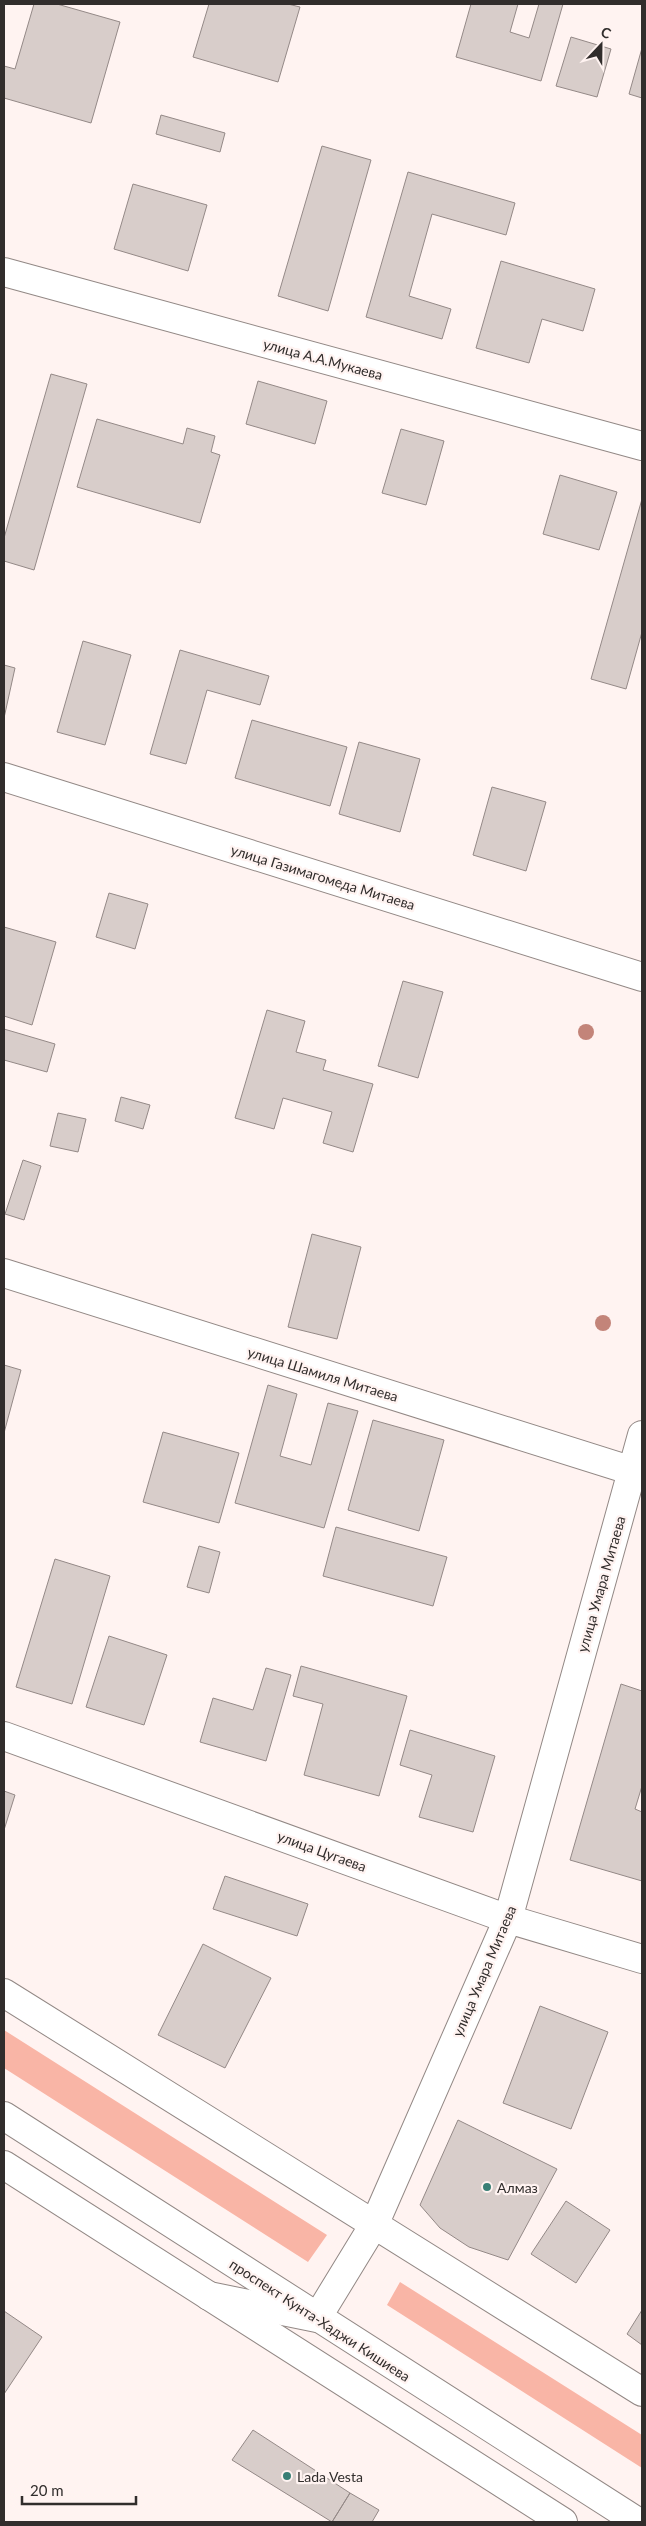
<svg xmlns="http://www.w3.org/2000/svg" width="646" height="2526" font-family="Lato,sans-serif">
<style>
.green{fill:#f9b5a6}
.building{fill:#d8cdca;stroke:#948987}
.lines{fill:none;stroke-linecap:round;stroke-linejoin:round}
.street-casing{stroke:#928885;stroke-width:30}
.primary-casing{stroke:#928885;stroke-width:30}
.street{stroke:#fff;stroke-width:28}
.primary{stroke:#fff;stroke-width:28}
.tree{fill:#c38479}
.poi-dot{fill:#397f75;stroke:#fff3f1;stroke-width:2}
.labels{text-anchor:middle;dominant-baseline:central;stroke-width:4.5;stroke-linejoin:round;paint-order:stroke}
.street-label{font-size:14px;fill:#312d2c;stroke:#fff3f1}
.poi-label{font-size:14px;fill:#312d2c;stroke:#fff3f1;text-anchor:start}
</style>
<rect width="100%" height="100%" fill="#fff3f1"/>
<path class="green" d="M4,2030l323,205 -19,27 -304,-194z
M400,2282l242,153v33l-255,-163z"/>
<path class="building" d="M34,4h23l63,18 -29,101 -87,-25v-32l11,3z
M209,4h79l12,3 -22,75 -85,-25z
M471,4h47l-8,28 19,6 10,-34h24l-22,77 -85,-24z
M571,37l40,12 -14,48 -41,-11z
M642,48v50l-13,-4z
M161,115l64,18 -5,19 -64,-18z
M322,146l49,14 -43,151 -50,-15z
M408,172l107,31 -9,32 -74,-21 -23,82 42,13 -9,30 -76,-22z
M133,184l74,21 -19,66 -74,-22z
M501,261l94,28 -12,42 -41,-12 -13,44 -53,-15z
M51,374l36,10 -53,186 -30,-9v-23z
M258,381l69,20 -12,43 -69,-20z
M97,419l86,25 4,-16 28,8 -4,16 9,3 -20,68 -123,-36z
M401,429l43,12 -18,64 -44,-12z
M560,475l57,17 -18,58 -56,-16z
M642,499v133l-16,57 -35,-10z
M83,641l48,14 -26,90 -48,-13z
M180,650l89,26 -9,29 -53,-15 -21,74 -36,-10z
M4,665l11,3 -11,50z
M252,720l95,27 -17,59 -95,-28z
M359,742l61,17 -20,73 -61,-18z
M492,787l54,15 -20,69 -53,-16z
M109,893l39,11 -13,45 -39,-12z
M4,927l52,15 -24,83 -28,-9z
M403,981l40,11 -25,86 -40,-12z
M267,1010l38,11 -9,31 30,8 -3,10 50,14 -20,68 -30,-9 9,-31 -49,-14 -9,31 -39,-11z
M4,1029l51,15 -8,28 -43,-12z
M121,1097l29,8 -7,24 -28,-8z
M58,1113l28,6 -8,33 -28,-6z
M23,1160l18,6 -17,54 -19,-6z
M312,1234l49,13 -24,92 -49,-12z
M4,1365l17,5 -17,63z
M268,1385l29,9 -17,62 31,9 17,-62 30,8 -34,117 -89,-25z
M373,1420l71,20 -25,91 -71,-21z
M163,1432l76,21 -20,70 -76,-21z
M336,1527l111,30 -14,49 -110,-30z
M199,1546l21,6 -11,41 -22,-6z
M55,1559l55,17 -38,128 -56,-17z
M109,1636l58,19 -23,70 -58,-18z
M301,1666l106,30 -28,100 -75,-21 19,-71 -30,-8z
M266,1668l25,7 -25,86 -66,-19 13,-44 40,12z
M621,1684l21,7v95l-7,23 7,3v69l-72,-21z
M410,1730l85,26 -22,76 -54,-15 13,-42 -32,-10z
M4,1791l11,4 -11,35z
M225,1876l83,28 -11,32 -84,-27z
M203,1944l68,34 -46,90 -67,-33z
M540,2006l68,26 -37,97 -68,-26z
M458,2120l99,49 -49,91 -39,-13 -29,-19 -20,-23z
M566,2201l44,29 -34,53 -45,-29z
M642,2310v35l-15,-11z
M4,2311l38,26 -38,57z
M253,2430l97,63 -18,29 -100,-62z
M350,2493l29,17 -7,12h-40z"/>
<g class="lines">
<defs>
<path id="street" d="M4,272l638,174
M4,777l638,200
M4,1273l638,201
M4,1736l504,183 134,40
M4,1993l638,399
M209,2296l108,22 58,-95 133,-304 134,-484"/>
<path id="primary" d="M4,2116l634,406
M4,2165l559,357"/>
</defs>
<use href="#street" class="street-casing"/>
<use href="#primary" class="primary-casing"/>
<use href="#street" class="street"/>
<use href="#primary" class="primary"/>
</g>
<g class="tree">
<circle cx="586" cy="1032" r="8"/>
<circle cx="603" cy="1323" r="8"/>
</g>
<g class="poi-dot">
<circle cx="487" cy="2187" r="5"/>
<circle cx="287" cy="2476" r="5"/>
</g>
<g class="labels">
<g class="street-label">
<text transform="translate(323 359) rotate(15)">улица А.А.Мукаева</text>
<text transform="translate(323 877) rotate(17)">улица Газимагомеда Митаева</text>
<text transform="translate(323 1374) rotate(17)">улица Шамиля Митаева</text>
<text transform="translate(601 1584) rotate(-74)">улица Умара Митаева</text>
<text transform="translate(322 1851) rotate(20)">улица Цугаева</text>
<text transform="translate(484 1971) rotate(-67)">улица Умара Митаева</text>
<text transform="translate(320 2320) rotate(33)">проспект Кунта-Хаджи Кишиева</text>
</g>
<g class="poi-label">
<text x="497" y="2187">Алмаз</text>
<text x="297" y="2476">Lada Vesta</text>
</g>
</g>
<rect width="646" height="2526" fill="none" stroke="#312d2c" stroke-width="10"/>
<g transform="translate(601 45) rotate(22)" stroke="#fff3f1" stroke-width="4" paint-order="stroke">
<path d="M0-4L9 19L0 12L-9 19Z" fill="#312d2c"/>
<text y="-8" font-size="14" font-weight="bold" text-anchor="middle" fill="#312d2c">С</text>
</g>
<path d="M22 2496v8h114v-8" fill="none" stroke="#312d2c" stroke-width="2.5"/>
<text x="30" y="2496" font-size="15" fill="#312d2c" stroke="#fff3f1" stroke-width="4" paint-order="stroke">20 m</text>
</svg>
